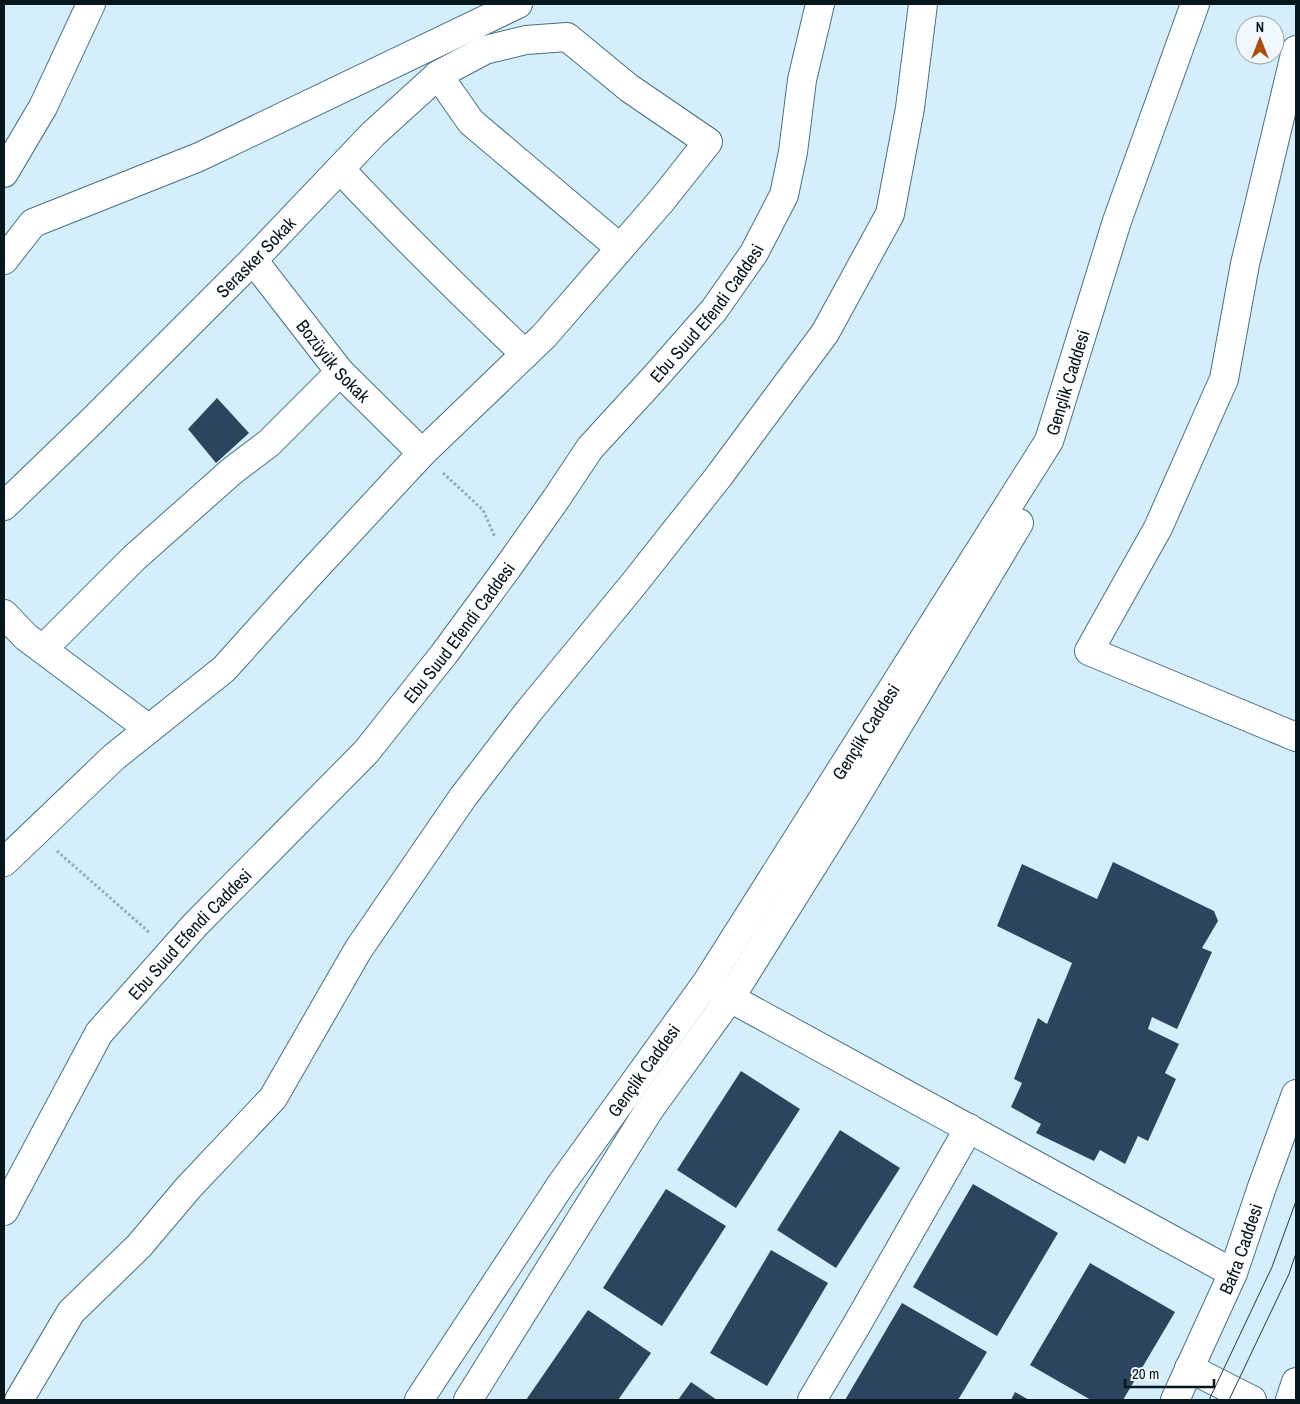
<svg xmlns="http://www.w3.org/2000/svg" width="1300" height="1404" font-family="'Archivo Narrow',sans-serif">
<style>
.building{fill:#2a455d}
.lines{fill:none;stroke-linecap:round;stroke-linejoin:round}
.street-casing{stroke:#477082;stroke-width:30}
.secondary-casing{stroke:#477082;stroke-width:30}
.primary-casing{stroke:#477082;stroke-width:30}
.path{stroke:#93aab5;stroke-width:3;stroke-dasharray:2.5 2.5;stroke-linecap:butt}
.street{stroke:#fff;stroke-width:28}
.secondary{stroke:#fff;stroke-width:28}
.primary{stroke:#fff;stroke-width:28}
.tram{stroke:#293a42;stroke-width:1}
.labels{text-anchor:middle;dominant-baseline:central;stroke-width:5;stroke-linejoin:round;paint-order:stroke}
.street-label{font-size:18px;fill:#06161d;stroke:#f0f8fd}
</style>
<rect width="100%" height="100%" fill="#d4eefb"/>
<path class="building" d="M217,398l32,35 -33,30 -28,-34z
M1113,862l101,49 4,10 -16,27 10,4 -35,77 -25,-12 -4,12 31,15 -14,29 11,6 -28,62 -10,-5 -13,28 -25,-14 -6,11 -58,-28 5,-9 -30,-17 11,-24 -8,-4 24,-61 9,6 25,-61 -75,-37 25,-62 75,35z
M741,1071l59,38 -64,99 -59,-38z
M840,1130l60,38 -64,100 -59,-38z
M973,1184l85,49 -61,103 -84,-49z
M666,1189l60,37 -64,100 -59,-38z
M771,1250l57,33 -61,103 -57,-33z
M1090,1263l85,49 -52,88h-32l-61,-35z
M902,1303l85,49 -29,48h-113z
M588,1310l63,43 -33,47h-92z
M691,1382l26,18h-39z
M1015,1392l14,8h-18z"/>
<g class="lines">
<defs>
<g id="street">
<path d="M1296,50l-51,214 -21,115 -66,149 -69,123 207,86"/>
<path d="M438,75l33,47 149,126"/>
<path d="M340,169c60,64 122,125 185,185"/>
<path d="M4,173l39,-66 48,-103"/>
<path id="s1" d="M253,260l87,112 82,81"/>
<path id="s2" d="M4,506l87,-84 162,-162 120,-126 65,-59 47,-25 41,-10 41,-3 62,51 79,54 -46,58 -118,136 -122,117 -116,125 -82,91 -75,60 -123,-92 -22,-23"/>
<path d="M43,649l91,-91 98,-87 37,-28 71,-71"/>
<path d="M4,862l110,-105 35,-28"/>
<path d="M711,984l19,14 503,275"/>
<path d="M1189,1368l63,32"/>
<path d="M19,1400l52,-88 68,-66 49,-58 85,-90 85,-148 105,-153 66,-86 103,-125 87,-110 106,-143 65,-119 20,-106 13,-104"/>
<path d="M812,1400l44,-74 113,-198"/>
</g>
<g id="secondary">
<path d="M4,260l29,-37 166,-66 319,-153"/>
<path id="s3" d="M4,1211l95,-178 96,-108 171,-173 78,-98 64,-87 48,-68 34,-51 66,-72 58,-66 40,-57 30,-58 9,-43 9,-72 18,-76"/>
</g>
<g id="primary">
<path id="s4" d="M419,1400l143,-217 145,-201 342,-541 68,-220 78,-217"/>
<path d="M468,1400l181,-290 81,-112 117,-187 172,-288"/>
<path id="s5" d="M1175,1400l58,-127 29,-86 34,-93"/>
<path d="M1290,1400l6,-18"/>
</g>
</defs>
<use href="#street" class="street-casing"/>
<use href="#secondary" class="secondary-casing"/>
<use href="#primary" class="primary-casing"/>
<path class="path" d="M443,473l40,37 12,27
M57,851l93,82"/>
<use href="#street" class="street"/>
<use href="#secondary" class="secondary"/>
<use href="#primary" class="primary"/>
<path class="tram" d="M1209,1400l63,-133 24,-66
M1229,1400l60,-126 7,-21"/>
</g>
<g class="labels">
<g class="street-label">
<text stroke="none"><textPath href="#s2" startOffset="354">Serasker Sokak</textPath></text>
<text stroke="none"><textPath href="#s3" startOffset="1146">Ebu Suud Efendi Caddesi</textPath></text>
<text stroke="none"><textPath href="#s1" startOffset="129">Bozüyük Sokak</textPath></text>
<text stroke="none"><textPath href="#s4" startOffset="1209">Gençlik Caddesi</textPath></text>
<text stroke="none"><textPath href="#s3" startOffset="741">Ebu Suud Efendi Caddesi</textPath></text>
<text stroke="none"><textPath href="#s4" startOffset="804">Gençlik Caddesi</textPath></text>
<text stroke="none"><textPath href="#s3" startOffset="336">Ebu Suud Efendi Caddesi</textPath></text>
<text stroke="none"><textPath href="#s4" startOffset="399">Gençlik Caddesi</textPath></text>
<text stroke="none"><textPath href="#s5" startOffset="165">Bafra Caddesi</textPath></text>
</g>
</g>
<rect width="1300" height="1404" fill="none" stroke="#06161d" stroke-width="10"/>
<g transform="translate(1260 40)"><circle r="24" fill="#f0f8fd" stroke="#929ea3"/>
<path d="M0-4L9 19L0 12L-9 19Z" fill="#ae4d08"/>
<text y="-8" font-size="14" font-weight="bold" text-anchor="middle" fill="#06161d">N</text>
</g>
<path d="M1125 1379v8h89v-8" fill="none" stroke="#06161d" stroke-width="2.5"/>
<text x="1132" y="1379" font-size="15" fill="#06161d" stroke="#f0f8fd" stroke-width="4" paint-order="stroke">20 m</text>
</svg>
